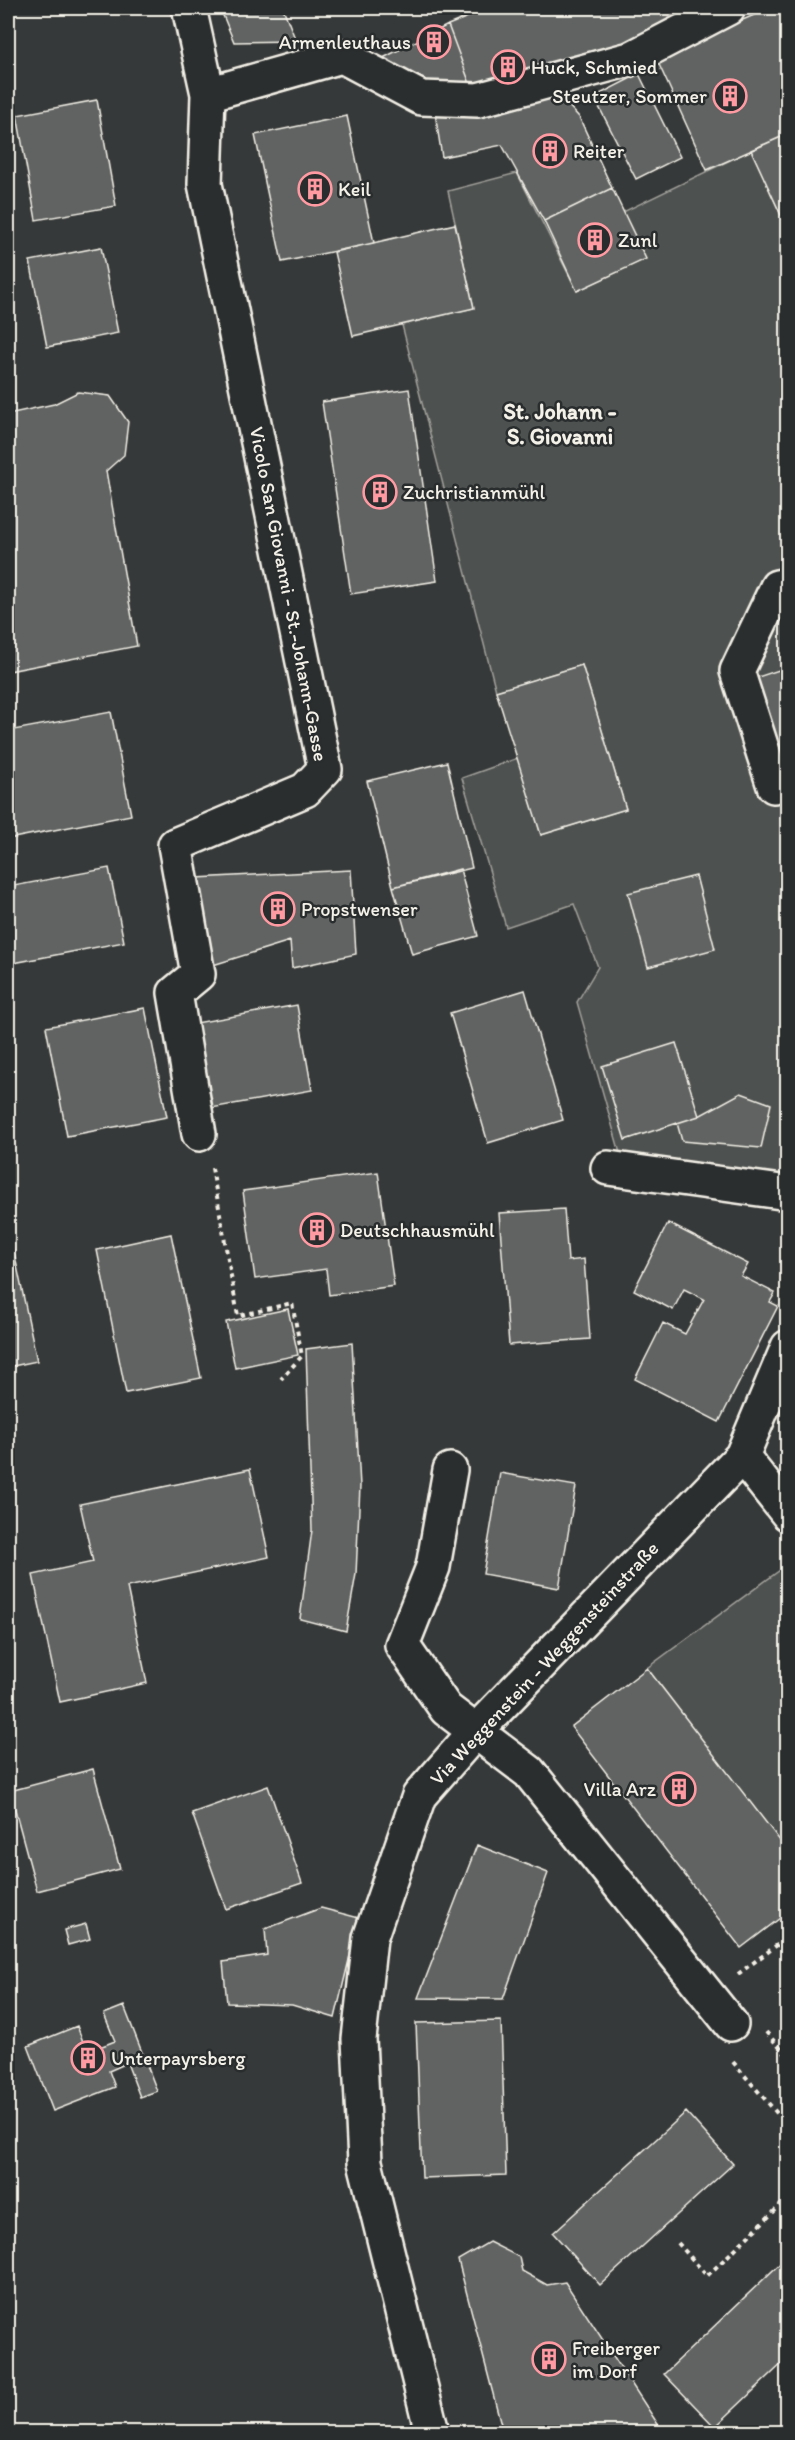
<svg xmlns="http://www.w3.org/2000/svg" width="795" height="2440" font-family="Itim,sans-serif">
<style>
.green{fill:#4e514f;stroke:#a1a19c;stroke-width:1.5}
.building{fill:#616362;stroke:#f4f1e8;stroke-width:1.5}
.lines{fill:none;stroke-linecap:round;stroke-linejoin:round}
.minor-casing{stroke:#f4f1e8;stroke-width:38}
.path{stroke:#f4f1e8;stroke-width:4;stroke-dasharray:4.5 4.5;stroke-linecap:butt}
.minor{stroke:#2a2d2e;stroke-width:33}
.labels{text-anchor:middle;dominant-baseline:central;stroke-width:5;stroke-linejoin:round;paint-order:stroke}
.poi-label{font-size:20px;fill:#f4f1e8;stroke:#2a2d2e;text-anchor:start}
.street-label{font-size:20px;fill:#f4f1e8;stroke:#2a2d2e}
.quarter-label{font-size:22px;font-weight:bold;fill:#f4f1e8;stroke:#2a2d2e}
</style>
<rect width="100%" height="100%" fill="#363939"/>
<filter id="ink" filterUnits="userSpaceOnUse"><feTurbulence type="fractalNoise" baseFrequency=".0167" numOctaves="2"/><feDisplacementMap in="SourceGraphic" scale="12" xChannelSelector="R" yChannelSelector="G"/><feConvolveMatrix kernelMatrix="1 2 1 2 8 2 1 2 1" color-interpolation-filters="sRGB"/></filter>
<g filter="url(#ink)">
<path class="green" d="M751,150l30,65 6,-2v965l-167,-25 -43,-151 21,-35 -24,-63 -68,23 -44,-149 56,-20 23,77 85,-26 -44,-144 -86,26 -94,-366 72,-17 -26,-117 69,-18 60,118 68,-32 -22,-47z
M787,1565v286l-140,-183z"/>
<path class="building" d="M220,8h63l13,33 -62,1z
M490,8h213l-71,38 -160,43 -24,-64z
M770,8h18v126l-81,36 -51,-112z
M448,25l24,64 -25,2 -68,-31z
M639,74l41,83 -44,22 -42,-82z
M551,87l28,30 33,71 -68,33 -42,-76 -60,12 -7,-44z
M97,100l19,106 -80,14 -19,-105z
M347,116l27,127 -92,19 -27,-127z
M788,134v79l-7,2 -30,-65z
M612,188l34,71 -69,32 -33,-70z
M455,224l19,84 -121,28 -19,-84z
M101,247l17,86 -71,14 -17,-86z
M409,389l28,192 -86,13 -29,-192z
M78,392l32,4 18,26 -4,33 -18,16 31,175 -128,25 -1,-257 46,-10z
M582,665l44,144 -85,26 -45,-144z
M788,667v108l-36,-96z
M111,712l20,103 -123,24v-108z
M447,762l25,106 -79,19 -26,-106z
M109,868l15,74 -116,22v-77z
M460,869l18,67 -66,18 -19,-67z
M351,870l5,84 -64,14 -2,-27 -77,24 -17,-87z
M696,876l19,73 -67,18 -20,-74z
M525,990l38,130 -75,23 -38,-130z
M297,1005l15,85 -106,19 -16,-85z
M145,1008l22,109 -100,19 -21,-109z
M676,1043l23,73 -74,24 -23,-74z
M741,1093l30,11 -10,44 -79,-7 -5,-18 22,-7z
M378,1172l16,114 -65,9 -3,-26 -71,10 -12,-88z
M564,1209l4,52 16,-2 6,80 -81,6 -10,-132z
M8,1223l29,138 -29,6z
M668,1223l80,41 -7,12 34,17 -5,9 8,4 -59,116 -84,-43 28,-56 22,11 19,-35 -20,-10 -11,21 -39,-20z
M171,1234l30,144 -75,15 -29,-143z
M288,1309l10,46 -63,13 -9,-46z
M352,1343l8,143 -4,88 -10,57 -46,-12 12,-89 -6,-181z
M250,1469l19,88 -142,30 20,96 -87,19 -27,-127 60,-13 -13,-58z
M500,1473l76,13 -17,102 -76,-14z
M647,1668l141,183v61l-47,36 -170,-221z
M93,1769l27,100 -83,22 -27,-100z
M268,1786l34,97 -76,26 -34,-96z
M477,1845l71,28 -45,126 -85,-1z
M321,1908l38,10 -24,100 -43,-13 -65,-2 -4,-41 44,-7 -2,-26z
M86,1924l4,15 -22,6 -4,-15z
M124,2006l33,85 -17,6 -13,-34 -18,8 6,16 -62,24 -25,-65 49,-20 10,26 28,-11 -11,-27z
M501,2021l5,154 -84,3 -6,-155z
M686,2112l47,52 -133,121 -47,-52z
M489,2242l30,15 3,14 25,14 18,-3 98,150h-160l-45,-172z
M788,2256v102l-73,69 -51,-53z"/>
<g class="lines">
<defs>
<path id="minor" d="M189,8l19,86 134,-38 79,42 57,2 152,-41 98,-51
M774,786l-37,-115 40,-84 11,-2
M199,1134l-24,-141 23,-19 -23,-129 130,-55 20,-21 -120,-585 3,-90
M608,1168l180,25
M742,1456l46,58
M450,1470l-17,97 -31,78 44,64 83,63 202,252
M432,2432l-67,-270 -6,-123 11,-101 49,-142 56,-64 267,-276 46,-109"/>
</defs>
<use href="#minor" class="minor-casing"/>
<path class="path" d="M212,1168l26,148 54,-13 10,53 -21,23
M738,1974l50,-37
M766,2032l22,25
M733,2062l55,64
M678,2243l29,33 81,-78"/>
<use href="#minor" class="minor"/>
</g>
</g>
<defs>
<symbol id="building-ring" viewBox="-11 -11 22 22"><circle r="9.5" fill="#2a2d2e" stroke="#ff9aa2" stroke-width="1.5"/><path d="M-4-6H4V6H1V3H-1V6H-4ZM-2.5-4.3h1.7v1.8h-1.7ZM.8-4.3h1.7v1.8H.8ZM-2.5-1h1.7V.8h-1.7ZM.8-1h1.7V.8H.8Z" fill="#ff9aa2"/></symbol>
</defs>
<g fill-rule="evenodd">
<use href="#building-ring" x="415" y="23" width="38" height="38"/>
<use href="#building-ring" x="489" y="48" width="38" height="38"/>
<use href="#building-ring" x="711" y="77" width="38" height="38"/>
<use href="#building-ring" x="531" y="132" width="38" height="38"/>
<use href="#building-ring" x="296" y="170" width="38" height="38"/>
<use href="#building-ring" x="576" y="221" width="38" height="38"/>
<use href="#building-ring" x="361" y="473" width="38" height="38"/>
<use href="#building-ring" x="259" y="890" width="38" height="38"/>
<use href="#building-ring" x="298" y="1211" width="38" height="38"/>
<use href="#building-ring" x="660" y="1770" width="38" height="38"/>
<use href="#building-ring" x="69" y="2039" width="38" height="38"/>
<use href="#building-ring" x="530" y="2340" width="38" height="38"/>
</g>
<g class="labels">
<g class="poi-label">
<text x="411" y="42" text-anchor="end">Armenleuthaus</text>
<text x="531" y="67">Huck, Schmied</text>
<text x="707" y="96" text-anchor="end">Steutzer, Sommer</text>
<text x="573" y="151">Reiter</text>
<text x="338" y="189">Keil</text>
<text x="618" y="240">Zunl</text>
<text x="403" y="492">Zuchristianmühl</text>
<text x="301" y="909">Propstwenser</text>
<text x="340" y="1230">Deutschhausmühl</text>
<text x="656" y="1789" text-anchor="end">Villa Arz</text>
<text x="111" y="2058">Unterpayrsberg</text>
<text x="572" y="2348">Freiberger<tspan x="572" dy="23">im Dorf</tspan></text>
</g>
<g class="street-label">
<text transform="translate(289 594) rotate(79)">Vicolo San Giovanni - St.-Johann-Gasse</text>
<text transform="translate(544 1663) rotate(-47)">Via Weggenstein - Weggensteinstraße</text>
</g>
<g class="quarter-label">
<text x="560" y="411">St. Johann -<tspan x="560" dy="25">S. Giovanni</tspan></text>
</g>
</g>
<rect width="795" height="2440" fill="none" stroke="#2a2d2e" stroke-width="30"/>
<rect x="15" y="15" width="765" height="2410" fill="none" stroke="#f4f1e8" stroke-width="2" filter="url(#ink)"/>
</svg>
